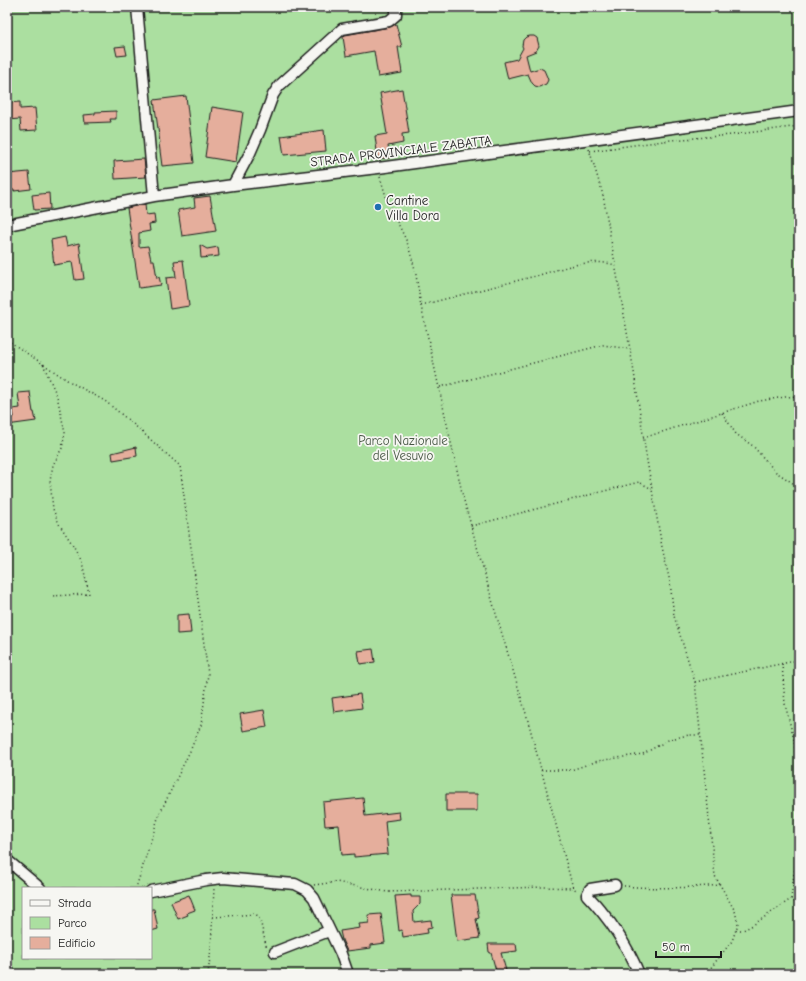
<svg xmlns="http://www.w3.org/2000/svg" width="806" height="981" font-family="'Comic Neue',sans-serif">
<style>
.park{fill:#abdfa0;stroke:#647e5e;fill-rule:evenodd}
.building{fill:#e5ae9c;stroke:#1c1c1c}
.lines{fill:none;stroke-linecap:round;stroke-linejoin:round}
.minor-casing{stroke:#1c1c1c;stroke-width:13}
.path{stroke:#1c1c1c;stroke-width:1.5;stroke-dasharray:1 3;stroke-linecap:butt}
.minor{stroke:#f6f6f2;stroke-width:10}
.poi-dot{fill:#1f6fb2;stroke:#f6f6f2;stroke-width:1.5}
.labels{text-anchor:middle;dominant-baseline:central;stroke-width:3.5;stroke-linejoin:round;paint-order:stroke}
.street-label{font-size:13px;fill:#1c1c1c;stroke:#f6f6f2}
.poi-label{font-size:13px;fill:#1c1c1c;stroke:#f6f6f2;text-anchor:start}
.park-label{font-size:13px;fill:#475644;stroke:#f6f6f2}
</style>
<rect width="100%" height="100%" fill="#f6f6f2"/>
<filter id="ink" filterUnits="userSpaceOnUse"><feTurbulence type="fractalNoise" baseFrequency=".025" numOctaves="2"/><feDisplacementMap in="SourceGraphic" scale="8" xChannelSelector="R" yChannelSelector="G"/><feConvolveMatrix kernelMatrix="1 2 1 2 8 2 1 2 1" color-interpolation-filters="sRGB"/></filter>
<g filter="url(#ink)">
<path class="park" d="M7,7h792v967h-792zM23,888h128v70h-128z"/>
<path class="building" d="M396,24l6,23h-4l4,26 -24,4 -4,-26 -28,5 -3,-19 2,-2 45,-8z
M530,36h4l3,2 2,8 -3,5 -10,4 4,16 10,-3 4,2 3,7 1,3 -2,4 -7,3 -4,-1 -3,-3 -4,-9 -20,5 -4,-17 13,-3 6,-11 -1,-2 1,-6 3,-3z
M125,46l2,9 -10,1 -2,-9z
M402,89l7,44 -7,1 1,9 -15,3 2,12 -12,1 -3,-23 12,-2 -7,-41z
M186,96l8,67 -32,3 -3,-23h1l-6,-43z
M20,102v7l15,-1 2,22 -16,1 -1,-12 -13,1v-17z
M212,107l31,5 -7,50 -31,-5z
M116,111v8h-6l1,3 -26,1 -1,-8 11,-1v-2z
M324,130l2,21 -42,4 -3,-19z
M144,159l2,18 -31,2 -1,-18z
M29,172l2,17 -17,2 1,-1h-6l-2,-16z
M49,193l1,16 -16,1 -2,-15z
M210,196l6,35 -34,5 -4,-26 17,-3 -1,-9z
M145,204l1,11 8,-1 1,9 -6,1 1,7 -11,2v14l9,-1 3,14h3l3,18 2,-1 2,8 -22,3 -12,-80z
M65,237l2,9 12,-3 5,36 -9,1 -3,-18 -18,3 -3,-25z
M200,245l7,4 11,-2 1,9 -18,2z
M183,260l6,46 -19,3 -4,-31 10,-1 -2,-16z
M30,392l2,14 1,6h1l2,9 -29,4v-7l7,-1 -1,-8 7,-1 -2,-15z
M136,447l1,9 -24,4 -1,-7z
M189,614l2,19 -14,1v-19z
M373,649l2,13 -15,2 -2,-13z
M360,694l2,14 -28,4 -2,-14z
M264,710l3,17 -24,4 -3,-17z
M446,794h31v17h-31z
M363,798l2,18 34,-4 1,7 -15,2 3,33 -34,3v-3l-12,1 -3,-30 -14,1 -2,-24z
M189,895l6,15 -8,3 1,2 -10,4 -7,-17z
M411,895v2h9v7l-7,7 1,11 17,-2 1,7 -5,1 1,5 -25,4 -1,-7 -3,1 -4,-35z
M451,895h24l4,23 -3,1 4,19 -23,3z
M151,909h3l4,20 -7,2z
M381,914l4,29 -14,2v3l-24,3 -5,-11 -2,-9 20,-3 -1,-4 10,-1 -1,-8z
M488,944h28l1,7 -16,2 6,21h-10l-6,-21 -2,-1z"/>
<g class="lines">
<defs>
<path id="minor" d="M137,7l17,189
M233,185l17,-32 10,-23 13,-35 6,-9 63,-57 47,-8 7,-6v-8
M7,225l147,-29 79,-11 145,-17 421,-57
M7,860l33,28
M615,885l-25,4 -3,6c22,23 40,50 52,79
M151,891l55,-11 17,-2 72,6 12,6 7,8 27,56 7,20
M275,952l54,-21"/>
</defs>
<use href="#minor" class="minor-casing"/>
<path class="path" d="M589,149l14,46 31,177 12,83 16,92 8,35 4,34 21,66 20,194 20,35 3,13 -6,17 -26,33
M590,151l81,-11 61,-5 67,-9
M380,177l8,26 19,39 8,27 6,37 42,191 33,117 31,103 46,171 5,3
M421,305c37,-9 74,-19 111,-28 27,-7 55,-20 83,-12
M7,340l60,40 38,21 27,22 48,43 28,208 -7,51 -11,26 -31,64 -23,73
M43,364l14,32 8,37 -3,15 -9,17 -3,16 3,28 6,15 14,21 9,17 7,32 -38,2
M440,387l163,-42 26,4
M722,413l14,21 17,12 23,26 23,15
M643,438l116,-37 26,-4 14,-1
M471,526l168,-44 13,7
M782,664l3,40 9,36 4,35 1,48
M695,682l104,-22
M541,770h30l27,-9 45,-7 27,-15 19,-4h11
M314,885l22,-3 51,10 156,-5 30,1
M624,886c32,3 64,2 96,-1
M791,899l3,-25 5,-24
M213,917l43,-3 4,6 7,29
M736,930h7l10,-5 38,-26 8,6
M208,974l3,-25 3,-61"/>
<use href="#minor" class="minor"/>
</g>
</g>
<circle class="poi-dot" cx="378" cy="207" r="4"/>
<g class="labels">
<g class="street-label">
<text transform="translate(401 151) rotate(-7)">STRADA PROVINCIALE ZABATTA</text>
</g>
<g class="poi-label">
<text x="386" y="200">Cantine<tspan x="386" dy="15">Villa Dora</tspan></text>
</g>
<g class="park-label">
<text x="403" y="440">Parco Nazionale<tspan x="403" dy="15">del Vesuvio</tspan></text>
</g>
</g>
<rect width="806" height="981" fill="none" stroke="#f6f6f2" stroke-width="24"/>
<rect x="12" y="12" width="782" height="957" fill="none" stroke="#1c1c1c" stroke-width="1.5" filter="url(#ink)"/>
<rect x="22" y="887" width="130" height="72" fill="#f6f6f2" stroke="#9f9f9c"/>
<rect x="30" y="900" width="20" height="6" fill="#f6f6f2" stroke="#9f9f9c"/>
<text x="58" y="907" font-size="12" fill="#1c1c1c">Strada</text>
<rect x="30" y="917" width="20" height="12" fill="#abdfa0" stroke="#9f9f9c"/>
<text x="58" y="927" font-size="12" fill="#1c1c1c">Parco</text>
<rect x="30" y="937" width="20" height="12" fill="#e5ae9c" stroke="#9f9f9c"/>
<text x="58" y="947" font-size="12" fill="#1c1c1c">Edificio</text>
<path d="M656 951v6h65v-6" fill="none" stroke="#1c1c1c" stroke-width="2"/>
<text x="662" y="951" font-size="12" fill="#1c1c1c" stroke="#f6f6f2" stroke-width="3" paint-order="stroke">50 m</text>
</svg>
